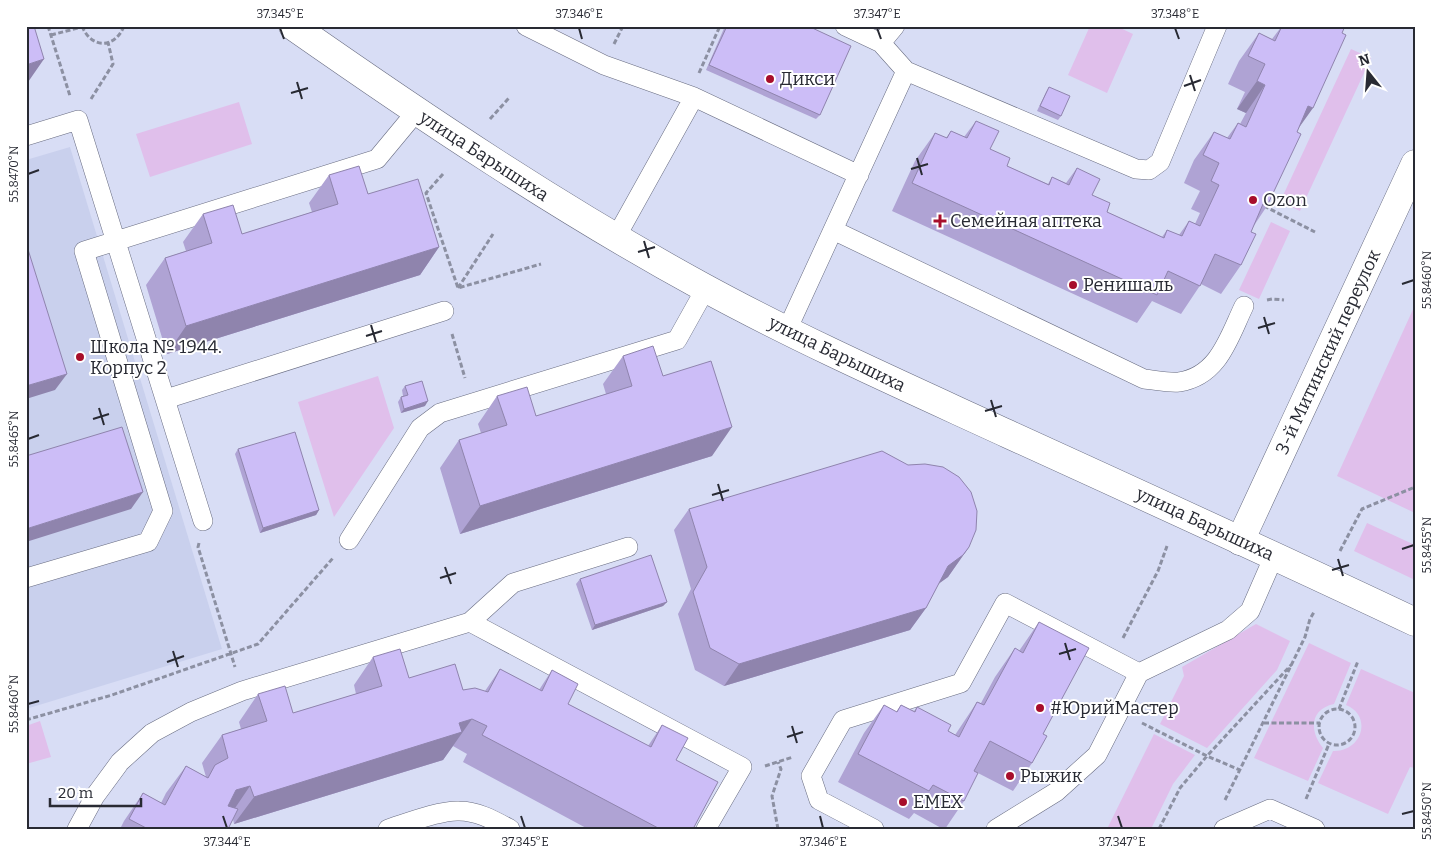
<svg xmlns="http://www.w3.org/2000/svg" width="1441" height="855" font-family="Bitter,serif">
<style>
.built{fill:#c9d0ed}
.green{fill:#e0bfeb}
.lines{fill:none;stroke-linecap:round;stroke-linejoin:round}
.lane-casing{stroke:#686c81;stroke-width:20}
.street-casing{stroke:#686c81;stroke-width:29}
.secondary-casing{stroke:#686c81;stroke-width:29}
.path{stroke:#8c90a2;stroke-width:3;stroke-dasharray:5 2.5;stroke-linecap:butt}
.lane{stroke:#fff;stroke-width:19}
.street{stroke:#fff;stroke-width:28}
.secondary{stroke:#fff;stroke-width:28}
.wall{fill:#afa3d4}
.shaded-wall{fill:#8f84ad}
.building{fill:#ccbdf7;stroke:#8f84ad}
.ticks{fill:none;stroke:#282a33;stroke-width:2}
.poi-dot{fill:#a70e2b;stroke:#fff;stroke-width:2}
.labels{text-anchor:middle;dominant-baseline:central;stroke-width:4;stroke-linejoin:round;paint-order:stroke}
.poi-label{font-size:18px;fill:#282a33;stroke:#fff;text-anchor:start}
.street-label{font-size:18px;fill:#282a33;stroke:#fff}
.neatline{fill:none;stroke:#282a33;stroke-width:2}
.ticks-label{font-size:12px;text-anchor:middle;fill:#282a33}
</style>
<rect width="100%" height="100%" fill="#d8ddf5"/>
<path class="built" d="M70,147l152,502 -196,60v-549z"/>
<path class="green" d="M1090,26h26l17,8 -26,59 -39,-18z
M1351,49l20,9 -71,153 -20,-9z
M239,102l13,42 -102,33 -14,-43z
M1271,222l19,9 -31,68 -20,-9z
M1415,305v208l-78,-37z
M378,376l16,52 -60,89 -36,-115z
M1367,523l48,22v35l-61,-29z
M1256,624l34,17 -13,29 -70,78 -47,-24 24,-48 -2,-9z
M1309,643l42,20 -17,41c-24,5 -25,27 -11,44l-15,33 -54,-23z
M1361,669l54,24v75l-5,-1 -22,47 -70,-31 15,-32c29,1 40,-35 13,-46z
M40,721l11,36 -25,7v-38z
M1154,734l41,21 -22,29 -22,45h-40l-3,-2z"/>
<g class="lines">
<defs>
<path id="lane" d="M526,26l78,39 90,32 165,78
M845,26l36,17
M906,71l230,98 13,1 11,-8 57,-136
M26,136l52,-16 125,401
M833,230l311,149c11,1 24,4 35,3 40,-6 50,-45 65,-76
M615,239l79,-142
M787,330l119,-259 -25,-28 14,-17
M166,399l278,-88
M349,540l71,-112 20,-15 237,-73 29,-52
M26,578l122,-36 15,-31 -79,-260 293,-92 39,-47
M470,622l272,145 -36,62
M77,829l18,-33 25,-34 32,-29 39,-21 51,-21 228,-69 43,-39 115,-36
M388,829c19,-6 52,-19 71,-18 19,0 36,10 51,18
M874,829l-55,-29 -8,-24 32,-56 118,-37 44,-80 134,70
M996,829l60,-37 41,-37 42,-82 89,-43 22,-19 24,-55
M1224,829l46,-20 45,20"/>
<path id="street" d="M1240,541l175,-377"/>
<path id="secondary" d="M293,26c133,93 267,183 410,261 99,54 203,100 305,147 136,62 272,124 407,188"/>
</defs>
<use href="#lane" class="lane-casing"/>
<use href="#street" class="street-casing"/>
<use href="#secondary" class="secondary-casing"/>
<path class="path" d="M48,26l22,70
M82,26c9,23 33,23 42,0
M51,35l31,-8
M614,44l9,-18
M699,73l21,-47
M91,99l22,-35 -5,-22
M490,119l19,-21
M443,174l-17,19 32,95 83,-24
M1264,206l51,26
M458,288l35,-54
M1267,300l5,-1 12,1
M452,334l13,44
M199,543l-1,4 37,120
M1340,551l22,-42 53,-22
M1123,638l35,-67 9,-25
M1319 727a18 18 0 1 1 36 0a18 18 0 1 1-36 0Z
M1339,709l19,-48
M26,720l86,-25 146,-51 75,-86
M1142,723l65,33 33,14
M1264,723h56
M765,766l28,-9
M1306,799l23,-55
M1225,800l80,-163 5,-18 4,-7
M778,829l-6,-33 9,-27 -3,-7
M1159,829l21,-41 27,-32 84,-91"/>
<use href="#lane" class="lane"/>
<use href="#street" class="street"/>
<use href="#secondary" class="secondary"/>
</g>
<path class="wall" d="M725,26h83l12,89 -4,4 -110,-49z
M1282,26h63l-47,103 -31,77 -14,21 -2,5 -10,33 -20,29 -20,-10 -20,30 -29,-13 -15,22 -245,-112 23,-50 20,-28 11,5 5,-7 13,6 12,-16 14,28 17,17 41,18 4,-7 14,6 11,-15 15,27 15,17 55,25 5,-7 12,5 10,-14 6,3 5,-11 -9,-4 9,-18 -16,-8 10,-23 20,-28 13,6 11,-15 2,1 6,-11 -9,-4 8,-17 -17,-8 11,-23 20,-28 13,6z
M1049,87l12,29 -3,4 -21,-9 9,-19z
M329,175l39,19 71,53 -19,28 -253,79 -21,-69 19,-27 21,-7 -3,-9 20,-28 39,20 70,-22 -3,-9z
M623,356l40,20 49,80 -252,78 -20,-66 19,-28 22,-7 -3,-9 19,-28 39,20 70,-22 -3,-10z
M405,386l20,20 -24,7 -3,-11 3,-5 2,-1 -1,-6z
M238,449l81,61 -3,5 -56,18 -25,-79z
M689,509l280,38 -21,30 -9,6 -13,25 -16,22 -186,56 -29,-16 -17,-56 13,-25 -17,-59z
M580,579l87,23 -4,4 -71,24 -16,-46z
M1039,622l4,112 -11,29 -19,28 -39,-20 -10,30 -19,28h-2l-29,-16 -5,6 -71,-37 26,-49 20,-28 12,7 5,-7 13,6 3,-4 31,24 7,4 22,-33 4,1 14,-26 20,-29 4,3z
M373,657l36,21 54,12 22,1 15,-22 39,21 13,-20 16,34 80,42 14,-21 14,35 17,69h-105l-125,-67 4,-8 -14,-8 -10,14 -209,64 -1,-5 -5,10h-108l4,-8 19,-28 18,10 5,-10 20,-27 20,11 -4,-14 20,-28 19,-6 -2,-7 19,-28 35,19 63,-19 -2,-9z"/>
<path class="shaded-wall" d="M44,59l-18,26v-20z
M1257,81l8,4 -19,28 -9,-4z
M1308,106l5,2 -20,28z
M439,247l-19,28 -253,79 19,-28z
M67,374l-12,16 -29,9v-13z
M428,401l-3,5 -24,7 3,-4z
M732,427l-20,29 -252,78 20,-28z
M143,492l-12,17 -105,33v-13z
M319,510l-3,5 -56,18 3,-5z
M969,547l-21,30 -15,11 15,-22z
M667,602l-4,4 -71,24 3,-5z
M926,608l-16,22 -186,56 15,-22z
M472,719l-29,41 -209,64 20,-27 205,-74z
M250,786l-19,28 -14,4 19,-28z"/>
<path class="building" d="M26,26h8l10,33 -18,6z
M727,26h81l43,20 -31,69 -111,-50z
M1282,26h6l4,2v-2h53l-3,7 4,2 -33,73 -5,-2 -11,26 4,2 -34,72 -4,-2 -12,28 5,2 -15,31 -26,-11 -15,32 -32,-15 -11,24 -245,-112 23,-50 12,5 4,-7 16,7 9,-17 23,10 -9,18 20,9 -3,8 42,19 3,-8 17,8 8,-17 23,11 -8,16 18,8 -3,9 57,26 3,-8 15,6 7,-15 11,5 19,-41 -8,-4 8,-18 -16,-8 11,-23 16,7 8,-16 8,4 19,-42 -8,-4 8,-17 -17,-8 11,-23 16,8z
M1049,87l21,9 -9,20 -21,-10z
M359,166l9,28 50,-15 21,68 -253,79 -21,-68 47,-15 -9,-29 30,-9 9,29 96,-30 -9,-29z
M26,243l41,131 -41,12z
M653,346l10,30 48,-15 21,66 -252,79 -21,-66 48,-15 -10,-29 30,-9 9,29 96,-30 -9,-30z
M422,381l6,20 -24,8 -3,-12 7,-2 -3,-9z
M122,427l21,65 -117,37v-73z
M295,432l24,78 -56,18 -25,-79z
M882,451l26,14 17,-1 18,3 16,10 12,15 6,19 -1,19 -7,17 -6,8 -15,11 -22,42 -187,56 -29,-16 -17,-56 14,-25 -18,-58z
M651,555l16,47 -72,23 -15,-46z
M1039,622l50,26 -46,86 4,2 -15,27 -42,-22 -16,30 4,2 -14,28 -31,-16 -4,6 -71,-37 26,-49 13,7 4,-7 14,7 2,-5 34,18 -3,6 11,6 18,-35 7,3 31,-57 8,5z
M400,649l9,29 46,-14 8,26 12,-2 13,4 12,-23 42,22 10,-21 26,14 -10,20 83,43 11,-22 26,13 -12,22 42,22 -25,47h-33l-178,-94 5,-9 -15,-7 -13,4 3,9 -208,65 -4,-11 -14,4 -8,16 10,3 -10,20h-80l-19,-10 14,-26 22,12 21,-39 22,12 7,-13 13,-7 -6,-23 45,-14 -9,-27 27,-8 8,27 89,-27 -9,-29z"/>
<path class="ticks" d="M280,28l4,11M579,28l3,11M877,28l4,11M1175,28l4,11M1190,75l5,16M297,82l5,17M1184,86l17,-6M291,93l17,-5M917,158l5,17M911,169l17,-5M28,174l11,-4M644,241l5,17M638,252l17,-5M1402,284l12,-4M1264,317l5,17M371,325l5,17M1258,328l17,-5M366,336l16,-5M991,400l5,17M99,408l5,17M985,411l17,-5M93,419l16,-5M28,439l11,-4M718,484l5,17M712,495l17,-5M1402,549l12,-4M1338,559l5,17M445,567l6,17M1332,570l17,-5M440,578l16,-5M1065,643l5,17M173,651l5,16M1059,654l17,-5M167,662l17,-6M28,704l11,-3M792,726l5,17M787,737l16,-5M1402,814l12,-3M223,816l4,12M521,816l4,12M820,816l3,12M1118,816l4,12"/>
<g class="poi-dot">
<circle cx="770" cy="79" r="5"/>
<circle cx="1253" cy="200" r="5"/>
<path d="M937.5 213.5h5v5h5v5h-5v5h-5v-5h-5v-5h5z"/>
<circle cx="1073" cy="285" r="5"/>
<circle cx="80" cy="357" r="5"/>
<circle cx="1040" cy="708" r="5"/>
<circle cx="1010" cy="776" r="5"/>
<circle cx="903" cy="802" r="5"/>
</g>
<g class="labels">
<g class="poi-label">
<text x="780" y="79">Дикси</text>
<text x="1263" y="200">Ozon</text>
<text x="950" y="221">Семейная аптека</text>
<text x="1083" y="285">Ренишаль</text>
<text x="90" y="347">Школа № 1944.<tspan x="90" dy="21">Корпус 2</tspan></text>
<text x="1050" y="708">#ЮрийМастер</text>
<text x="1020" y="776">Рыжик</text>
<text x="913" y="802">EMEX</text>
</g>
<g class="street-label">
<text transform="translate(484 156) rotate(33)">улица Барышиха</text>
<text transform="translate(1328 352) rotate(-65)">3-й Митинский переулок</text>
<text transform="translate(837 354) rotate(26)">улица Барышиха</text>
<text transform="translate(1205 524) rotate(25)">улица Барышиха</text>
</g>
</g>
<rect width="1441" height="855" fill="none" stroke="#ffffff" stroke-width="55"/>
<g transform="translate(1368 72) rotate(343)" stroke="#ffffff" stroke-width="4" paint-order="stroke">
<path d="M0-4L9 19L0 12L-9 19Z" fill="#282a33"/>
<text y="-8" font-size="14" font-weight="bold" text-anchor="middle" fill="#282a33">N</text>
</g>
<path d="M50 798v8h91v-8" fill="none" stroke="#282a33" stroke-width="2.5"/>
<text x="58" y="798" font-size="15" fill="#282a33" stroke="#ffffff" stroke-width="4" paint-order="stroke">20 m</text>
<rect x="28" y="28" width="1386" height="800" class="neatline"/>
<g class="ticks-label">
<text x="280" y="18">37.345°E</text>
<text x="579" y="18">37.346°E</text>
<text x="877" y="18">37.347°E</text>
<text x="1175" y="18">37.348°E</text>
<text transform="translate(14 174) rotate(-90)" y="4">55.8470°N</text>
<text transform="translate(1427 280) rotate(-90)" y="4">55.8460°N</text>
<text transform="translate(14 439) rotate(-90)" y="4">55.8465°N</text>
<text transform="translate(1427 545) rotate(-90)" y="4">55.8455°N</text>
<text transform="translate(14 704) rotate(-90)" y="4">55.8460°N</text>
<text transform="translate(1427 811) rotate(-90)" y="4">55.8450°N</text>
<text x="227" y="846">37.344°E</text>
<text x="525" y="846">37.345°E</text>
<text x="823" y="846">37.346°E</text>
<text x="1122" y="846">37.347°E</text>
</g>
</svg>
